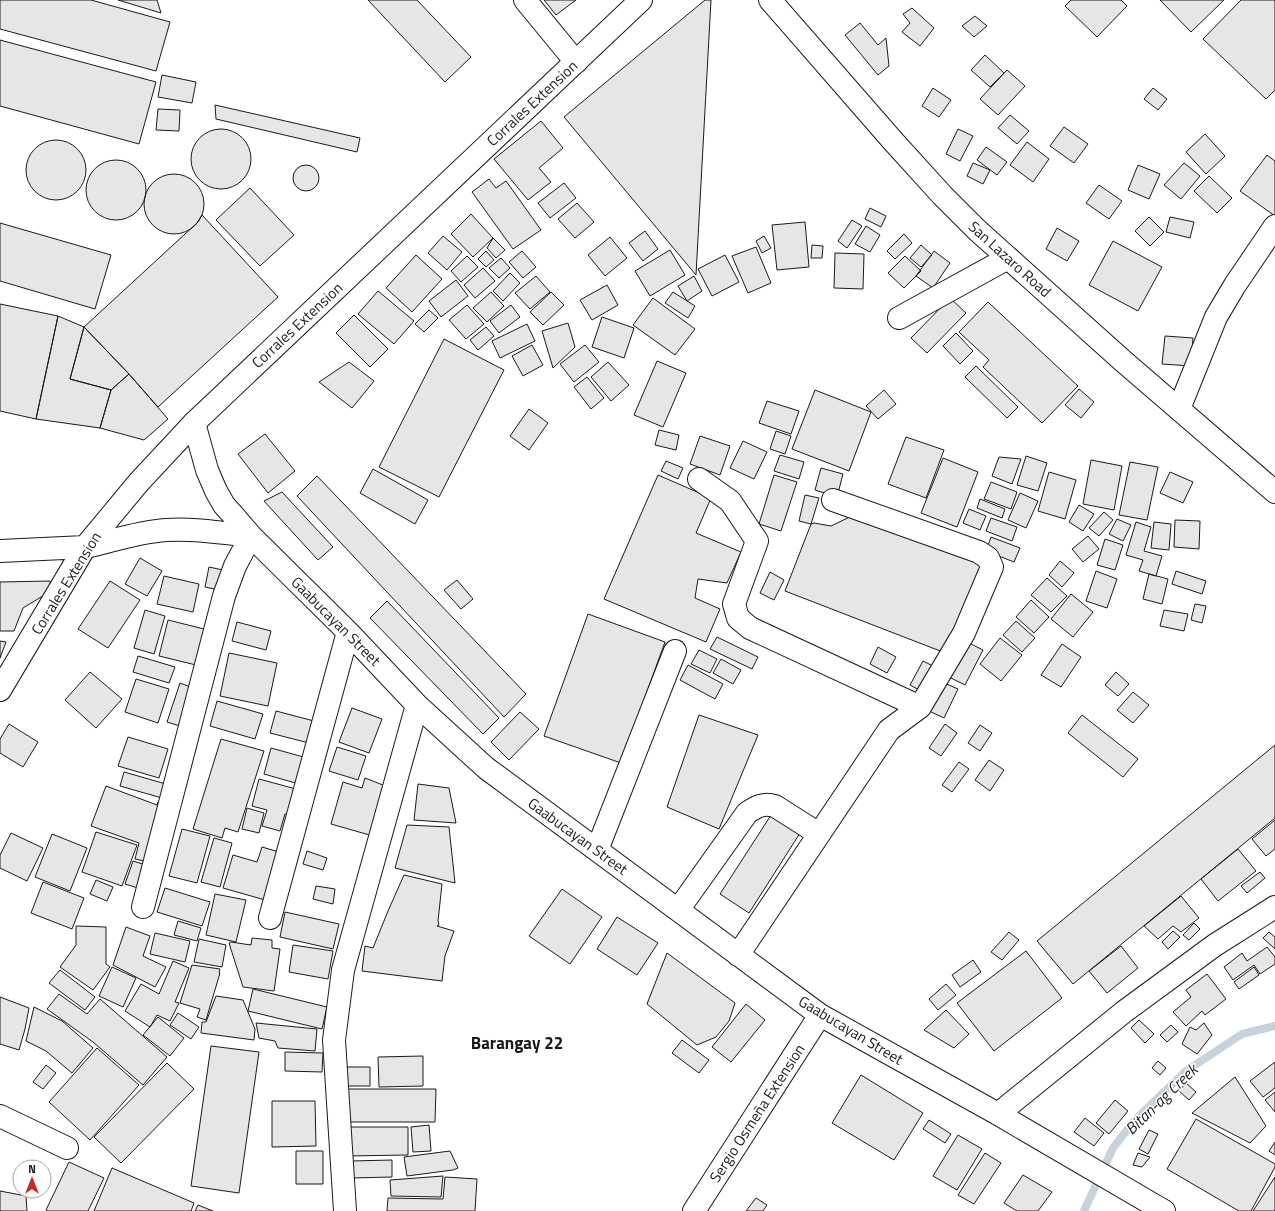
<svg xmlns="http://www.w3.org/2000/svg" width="1275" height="1211" font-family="'Titillium Web',sans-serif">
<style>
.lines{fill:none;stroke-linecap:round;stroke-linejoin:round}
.stream{stroke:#c6d2dc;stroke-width:8}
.building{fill:#e6e6e6;stroke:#1a1a1a}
.minor-casing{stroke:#1a1a1a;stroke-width:24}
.major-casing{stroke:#1a1a1a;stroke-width:24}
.minor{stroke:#fff;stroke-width:22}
.major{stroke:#fff;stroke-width:22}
.labels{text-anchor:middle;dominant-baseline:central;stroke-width:3;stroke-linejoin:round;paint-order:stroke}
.street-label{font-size:15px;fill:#1a1a1a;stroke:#fff}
.water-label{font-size:16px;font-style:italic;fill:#1a1a1a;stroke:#fff}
.quarter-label{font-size:17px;font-weight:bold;fill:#1a1a1a;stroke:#fff}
</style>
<rect width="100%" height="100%" fill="#fff"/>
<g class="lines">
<path class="stream" d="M1084,1211l29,-63 21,-27 52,-50 56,-37 33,-8"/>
</g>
<path class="building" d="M0,0h91l79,22 -14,49 -156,-42z
M118,0h39l4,13z
M368,0h49l54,57 -26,25z
M544,0h32l-20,15z
M705,0h6l-15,275 -132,-158z
M1071,0h50l6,6 -30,31 -32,-31z
M1160,0h64l-33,32z
M1241,0h34v90l-9,9 -63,-60z
M912,8l22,20 -14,18 -18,-14 8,-9 -7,-9z
M975,16l12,10 -13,11 -12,-11z
M860,23l18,22 8,-7 3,28 -11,9 -33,-40z
M0,40l156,42 -17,62 -139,-38z
M985,55l19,18 -14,14 -19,-17z
M1007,70l18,16 -27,29 -18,-16z
M162,75l34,7 -4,21 -34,-6z
M933,88l18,12 -12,17 -17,-11z
M1153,88l14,11 -9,11 -14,-11z
M215,105l145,33 -3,14 -141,-33z
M158,109l22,1 -1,21 -23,-1z
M1010,115l19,16 -12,13 -19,-16z
M541,121l22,27 -24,20 12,14 -23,18 -34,-41z
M1064,127l24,17 -14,19 -24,-17z
M958,129l15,7 -13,25 -14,-7z
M191 159a30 30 0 1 1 60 0a30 30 0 1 1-60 0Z
M1205,134l20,22 -19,18 -20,-22z
M26 170a30 30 0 1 1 60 0a30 30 0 1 1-60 0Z
M1027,142l22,17 -16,23 -23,-17z
M986,147l21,15 -10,13 -20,-15z
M1267,155l8,6v55l-35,-25z
M86 190a30 30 0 1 1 60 0a30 30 0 1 1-60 0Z
M973,163l17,7 -7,14 -16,-8z
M1184,163l16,13 -19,23 -17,-14z
M293 178a13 13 0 1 1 26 0a13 13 0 1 1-26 0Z
M1138,165l22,9 -11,25 -21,-9z
M144 204a30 30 0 1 1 60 0a30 30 0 1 1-60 0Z
M1209,176l23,22 -15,15 -23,-22z
M489,179l7,9 10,-7 35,49 -28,19 -41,-57z
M564,183l12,15 -26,20 -12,-15z
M1099,185l23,16 -13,18 -23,-16z
M250,188l44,47 -34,31 -44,-46z
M577,203l17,19 -19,16 -17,-19z
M870,208l16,8 -5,11 -16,-8z
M471,214l22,24 -20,19 -22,-23z
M202,215l76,82 -120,110 -29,-33 -45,-47 113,-104z
M1149,217l15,15 -14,14 -15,-15z
M1170,217l24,5 -4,16 -24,-6z
M852,220l10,6 -15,22 -9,-7z
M805,222l4,45 -32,3 -5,-45z
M0,223l111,32 -16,54 -95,-28z
M866,226l14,9 -10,17 -15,-8z
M1057,228l22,13 -12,20 -21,-12z
M645,231l13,18 -15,12 -14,-18z
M904,234l8,9 -17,16 -8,-8z
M443,236l19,16 -15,18 -19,-17z
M764,236l7,12 -9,5 -6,-12z
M610,237l17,21 -22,18 -17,-21z
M493,238l12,12 -9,8 -9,-10z
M1113,241l49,26 -24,44 -49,-26z
M812,245l11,1 -1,12h-11z
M921,245l11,10 -11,12 -11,-9z
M756,247l15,36 -23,10 -16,-37z
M670,250l15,25 -35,21 -15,-25z
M486,251l8,9 -8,7 -8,-8z
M522,251l14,16 -13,11 -14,-16z
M934,251l16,12 -17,25 -17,-12z
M835,253l29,1 -1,35 -29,-1z
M416,255l26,24 -30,33 -26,-24z
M725,255l14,27 -27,14 -14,-27z
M467,256l11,11 -17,15 -10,-11z
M905,256l16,15 -17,17 -16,-15z
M501,258l9,10 -11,10 -10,-10z
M483,268l12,13 -20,17 -11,-13z
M510,273l10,10 -17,18 -10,-10z
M536,276l14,16 -20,17 -15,-16z
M694,276l8,15 -15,10 -9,-15z
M456,280l12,16 -27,21 -12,-16z
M607,285l11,20 -26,15 -12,-20z
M378,291l36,30 -20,23 -36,-30z
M491,292l13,14 -17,16 -14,-14z
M551,292l13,13 -21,20 -13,-13z
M673,292l22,14 -7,12 -23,-15z
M653,298l42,31 -20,26 -42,-30z
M950,298l16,15 -39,40 -16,-15z
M988,302l90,84 -36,37 -59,-56 6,-7 -30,-28z
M0,304l58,12 -22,103 -36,-8z
M467,305l17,19 -18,15 -17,-19z
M511,305l9,12 -21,16 -9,-12z
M429,310l9,8 -14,14 -9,-8z
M354,315l34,34 -18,18 -34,-34z
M58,316l26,11 -14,52 41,11 -11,38 -64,-9z
M602,317l32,11 -10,30 -32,-11z
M568,323l7,24 -22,21 -11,-37z
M527,324l8,17 -35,17 -8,-17z
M84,327l45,47 -18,16 -41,-11z
M486,327l8,9 -16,14 -8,-10z
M956,333l17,18 -13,13 -17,-18z
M1165,336l28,2 -2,28 -29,-2z
M444,339l60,31 -65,127 -60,-30z
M532,345l11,20 -20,11 -11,-20z
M585,345l14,17 -25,20 -14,-18z
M657,361l29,12 -23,54 -29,-12z
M349,362l25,19 -22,27 -33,-26z
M608,362l21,23 -18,16 -20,-24z
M976,366l42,41 -11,11 -42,-41z
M129,374l39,45 -24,21 -44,-12 11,-38z
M587,377l17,21 -13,11 -17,-22z
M1079,389l15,13 -13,16 -16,-13z
M815,390l56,22 -22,59 -57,-22z
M884,390l12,14 -18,15 -12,-13z
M767,401l32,10 -8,23 -32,-11z
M529,409l19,14 -19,27 -19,-14z
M659,430l20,5 -3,15 -21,-5z
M776,431l15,5 -6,18 -15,-5z
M265,434l30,37 -27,22 -30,-39z
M700,436l30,10 -10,29 -30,-11z
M906,437l38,13 -18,48 -38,-14z
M743,441l24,11 -13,27 -24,-11z
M780,455l24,7 -5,17 -25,-8z
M1026,456l21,7 -9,28 -21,-6z
M999,457l22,2 -9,25 -20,-8z
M943,458l35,14 -21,55 -36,-14z
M1091,460l31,6 -8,44 -31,-6z
M666,461l17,7 -5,11 -17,-8z
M1130,462l28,5 -11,53 -28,-5z
M821,468l22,6 -6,23 -22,-7z
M373,469l55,31 -13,24 -55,-31z
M1049,472l27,8 -11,39 -27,-8z
M1170,472l23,10 -10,21 -23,-10z
M658,475l53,23 -15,35 45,19 -14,31 -29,-4 -3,19 25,11 -14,33 -102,-43z
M774,475l23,7 -16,49 -22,-7z
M317,476l209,218 -22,23 -207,-221z
M991,482l26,10 -6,17 -27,-10z
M282,492l51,55 -15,13 -54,-59z
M1020,493l18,8 -12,27 -18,-8z
M805,495l14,3 -8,26 -12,-3z
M980,499l25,10 -3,9 -25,-10z
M1079,505l15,9 -11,17 -14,-9z
M969,509l17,7 -6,14 -17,-7z
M1104,512l9,8 -14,16 -10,-8z
M856,514l127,50 -35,90 -163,-63 26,-67 3,-1 17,3z
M991,518l26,9 -5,14 -26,-10z
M1117,519l14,6 -8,16 -14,-7z
M1175,520l25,1 -1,28 -25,-2z
M1136,522l15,5 -7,24 18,5 -6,20 -17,-5 4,-11 -17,-5z
M1154,522l17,2 -2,26 -18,-2z
M1088,536l11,13 -16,13 -11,-13z
M991,537l29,11 -6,14 -28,-11z
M1105,539l18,6 -8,25 -18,-5z
M140,558l22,13 -15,25 -22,-12z
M1060,561l14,12 -12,14 -13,-12z
M209,567l14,3 -4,20 -14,-3z
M1096,571l21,8 -10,29 -21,-7z
M1176,571l30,10 -4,13 -30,-10z
M770,572l14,8 -10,20 -14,-7z
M1149,574l19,5 -6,25 -19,-5z
M164,576l35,8 -6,28 -36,-8z
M1047,578l20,18 -16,16 -20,-17z
M457,580l16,19 -12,10 -17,-19z
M50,581l1,10 -28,17 -9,23h-14v-49z
M110,581l30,19 -32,48 -30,-19z
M1071,594l22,18 -20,25 -22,-18z
M1031,600l18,17 -15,16 -18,-16z
M387,601l112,117 -16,16 -113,-116z
M1195,604l11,2 -4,17 -11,-3z
M145,610l20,6 -11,38 -20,-6z
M1164,610l24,4 -4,17 -24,-5z
M588,614l77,28 -44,121 -77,-27z
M168,620l36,9 -8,36 -37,-9z
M1016,621l19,17 -13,14 -19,-17z
M237,622l34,9 -5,19 -34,-9z
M717,637l41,20 -6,12 -42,-20z
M1000,638l22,17 -21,26 -21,-17z
M0,641l6,1 -6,16z
M967,642l16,8 -18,35 -16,-8z
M1062,644l19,13 -20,30 -20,-12z
M878,647l18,10 -9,16 -17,-9z
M699,650l18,9 -7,14 -19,-9z
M229,653l48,10 -9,43 -48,-10z
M138,656l37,11 -6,16 -36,-11z
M721,659l20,11 -8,14 -20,-11z
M923,661l12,6 -12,25 -13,-7z
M688,665l35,19 -8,15 -35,-19z
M90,672l32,27 -26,29 -31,-28z
M1116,672l13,12 -11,12 -13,-11z
M136,679l33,10 -11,34 -33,-11z
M940,681l18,8 -14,29 -17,-8z
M180,683l13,5 -13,38 -13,-4z
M1133,692l16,13 -16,18 -16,-13z
M217,701l46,13 -8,25 -45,-13z
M352,708l30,11 -13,34 -30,-11z
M276,711l38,10 -5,22 -39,-10z
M520,712l19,17 -30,31 -18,-18z
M699,715l59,20 -39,94 -52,-22z
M1082,715l56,44 -15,18 -55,-44z
M9,724l29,18 -15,25 -23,-14v-14z
M945,724l12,9 -16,23 -12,-8z
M980,725l12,8 -12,18 -12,-8z
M128,737l40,12 -9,29 -41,-12z
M221,739l43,12 -26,81 -13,-4 -3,10 -29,-9z
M1275,745v73l-202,166 -36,-43z
M337,747l29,9 -8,24 -29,-9z
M271,748l36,10 -8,26 -35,-10z
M989,760l15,10 -14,21 -15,-11z
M959,762l10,7 -17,23 -10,-7z
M124,772l42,12 -4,14 -42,-12z
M365,778l23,9 -15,49 -42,-12 12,-42 19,6z
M259,779l37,10 -7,26 -4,-1 -5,17 -18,-5 5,-16 -15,-4z
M418,784l31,4 7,35 -42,-3z
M106,786l51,19 1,-3 6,3 -15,57 -14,-3 4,-16 -48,-17z
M247,808l17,5 -5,20 -17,-4z
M773,812l29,18 -53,83 -29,-19z
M1275,820v29l-9,7 -14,-17z
M407,825l42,2 6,56 -60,-15z
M182,829l28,7 -13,47 -28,-7z
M96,832l41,13 -15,41 -40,-14z
M11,833l32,15 -16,33 -27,-13v-13z
M52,834l35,14 -17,43 -35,-14z
M214,838l18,5 -12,44 -19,-5z
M262,847l17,5 -14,48 -42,-12 10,-33 24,7z
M1238,849l18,22 -38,30 -17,-22z
M307,851l20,7 -4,12 -20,-6z
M133,861l16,5 -8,23 -16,-5z
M1260,872l5,6 -18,15 -6,-7z
M404,875l38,9 -4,37 1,4 -2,1 17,5 -9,25 -3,25 -80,-10 3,-25 8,2 15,-37z
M96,880l17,7 -6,14 -17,-7z
M43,882l41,16 -12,31 -41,-16z
M316,886l19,3 -2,15 -20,-5z
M165,888l45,14 -8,24 -45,-14z
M562,889l40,28 -32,47 -41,-28z
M215,894l31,6 -10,42 -30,-7z
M1181,896l18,22 -18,14 -8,-6 -15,13 -14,-13z
M285,912l54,12 -6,25 -53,-12z
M617,917l41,26 -21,32 -40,-26z
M178,921l23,7 -4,13 -23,-6z
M1194,923l6,6 -11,11 -6,-5z
M76,926l30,1v37l4,3 -17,23 -33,-23 16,-22z
M126,927l24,9 -7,20 23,11 -11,20 -42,-22z
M1173,931l7,6 -12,12 -6,-7z
M1009,932l10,8 -17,20 -11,-8z
M1269,932l6,5v12l-12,-11z
M155,933l35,8 -5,21 -35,-8z
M252,938l20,2v8l8,1 -6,42 -31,-4 -14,-44 2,-1 20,3z
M199,939l27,6 -4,22 -28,-5z
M293,945l40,6 -5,28 -39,-7z
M1121,946l17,22 -31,25 -18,-22z
M1267,947l8,10v7l-15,10 -6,-9 -21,15 -9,-13 18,-14 5,8z
M1026,951l36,47 -68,53 -37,-48z
M667,953l68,50 -6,18 -13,16 -19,8 -50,-41z
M973,960l8,12 -21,15 -8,-12z
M173,961l16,7 -14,34 4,1 -9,18 -13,-6 -7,12 -25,-16 16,-27 18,10z
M192,965l28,4 -1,4h1l-14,47 -9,-3 3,-8 -20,-6z
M112,967l24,11 -13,29 -24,-11z
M1254,967l5,8 -20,14 -5,-7z
M60,970l35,27 -10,13 -36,-27z
M1207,974l19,25 -21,16 -3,-4 -16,15 -13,-14 18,-15 -5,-7z
M946,984l10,11 -18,15 -9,-11z
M253,989l74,18 -5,22 -74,-18z
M59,994l28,20 13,-15 67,58 -24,28 -50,-43 -46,-33z
M216,996l27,4 12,29 -1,11 -53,-7 1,-11h4z
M0,997l29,11 -4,21 -6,21 -19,-6z
M746,1004l19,16 -34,42 -19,-15z
M34,1007l28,14 31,27 -21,25 -26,-22 -20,-10z
M946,1010l23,24 -15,14 -30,-18z
M178,1013l21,14 -8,12 -21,-14z
M158,1017l26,21 -14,18 -27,-21z
M1139,1020l15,14 -9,9 -14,-15z
M256,1023l61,6 -2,22 -37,-3 -3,-7 -16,-3z
M1204,1023l8,12 -15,19 -15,-10 8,-17 6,3z
M1171,1025l7,7 -11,10 -7,-7z
M682,1040l27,20 -10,13 -27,-20z
M211,1046l48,6 -20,141 -48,-7z
M97,1048l42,37 -49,55 -41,-38z
M285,1052l38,1 -1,19 -37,-1z
M423,1056v30l-44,1 -1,-30z
M1158,1061l8,7 -6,7 -8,-7z
M1275,1062v26l-12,9 -13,-16z
M167,1063l27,26 -73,74 -27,-26z
M46,1065l10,8 -13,16 -10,-7z
M339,1067h31v19h-31z
M861,1075l62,38 -29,47 -62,-37z
M1235,1077l31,49 -16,17 -58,-30z
M1186,1083l10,9 -7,8 -10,-9z
M341,1089h95l-1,33h-95z
M1275,1092v20l-10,-12z
M1115,1100l13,11 -19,23 -13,-11z
M272,1101h43l1,45 -44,1z
M1085,1118l19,15 -10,13 -20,-14z
M1196,1119l79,45v3l-24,44h-12l-72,-42z
M929,1120l22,14 -6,9 -22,-14z
M429,1125l2,26 -18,1 -2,-25z
M346,1127h62v28l-62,1z
M1149,1130l9,4 -10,20 -9,-5z
M958,1135l24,14 -25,41 -24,-14z
M1275,1142v13l-6,-4z
M296,1151h27v33h-27z
M450,1151l8,17 -5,2 -46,6 -3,-19z
M985,1153l16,10 -27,41 -16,-9z
M1138,1153l12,4 -8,10 -9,-2z
M392,1160v17l-41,1v-17z
M69,1162l35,16 -16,33h-40l-2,-1z
M112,1168l82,35 -3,8h-97z
M1023,1175l29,17 -14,19h-21l-13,-8z
M443,1176l-2,21 -50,-1 -1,-16z
M445,1177l32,2 -2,32h-88l1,-13 55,1z
M1275,1177v34h-22z
M0,1191l26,5 1,15h-27z
M756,1198l11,7 -4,6h-17z
M198,1205l15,6h-18z"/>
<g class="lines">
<defs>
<path id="minor" d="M525,0l51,62
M899,318l109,-60
M1179,409l37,-92 19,-32 40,-59
M194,423l13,47 9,21 8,14 9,10 18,21 97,96 69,73 69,63 334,247 178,99 166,97
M699,479l31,22 27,40 -23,63 4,14 12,10 170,79 -31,23 -151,225
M833,500l146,52 9,6 4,9 -28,66 -44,74
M85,547c27,-6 53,-15 81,-17 28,-2 58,3 85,6
M597,850l78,-199
M143,907l81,-311 11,-30 16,-30
M678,910l69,-97c10,-7 17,-10 28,-7l44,28
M270,918l78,-286
M998,1114l127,-103 90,-66 60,-38
M0,1116l67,32
M345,1211l-11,-171 9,-70 74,-265
M694,1211l126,-196"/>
<path id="major" d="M770,0l123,141 49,54 35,35 146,131 152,131
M0,551l85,-4
M0,690l85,-143 54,-65 55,-59 447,-423"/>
</defs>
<use href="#minor" class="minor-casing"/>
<use href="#major" class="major-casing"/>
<use href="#minor" class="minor"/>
<use href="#major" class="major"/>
</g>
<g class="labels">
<g class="street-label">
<text transform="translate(532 103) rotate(-43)">Corrales Extension</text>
<text transform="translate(1010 259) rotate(42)">San Lazaro Road</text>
<text transform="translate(297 325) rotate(-43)">Corrales Extension</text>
<text transform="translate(66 583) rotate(-58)">Corrales Extension</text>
<text transform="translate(336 621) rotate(45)">Gaabucayan Street</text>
<text transform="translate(578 836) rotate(36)">Gaabucayan Street</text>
<text transform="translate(851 1030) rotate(31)">Gaabucayan Street</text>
<text transform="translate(757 1113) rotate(-57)">Sergio Osmeña Extension</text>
</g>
<g class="water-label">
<text transform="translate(1161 1099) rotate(-44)">Bitan-ag Creek</text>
</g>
<g class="quarter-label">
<text x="517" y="1043">Barangay 22</text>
</g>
</g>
<g transform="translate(32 1179)"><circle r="19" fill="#ffffff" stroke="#a3a3a3"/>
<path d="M0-3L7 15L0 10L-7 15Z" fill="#c62828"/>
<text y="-6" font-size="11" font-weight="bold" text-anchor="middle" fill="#1a1a1a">N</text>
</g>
</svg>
